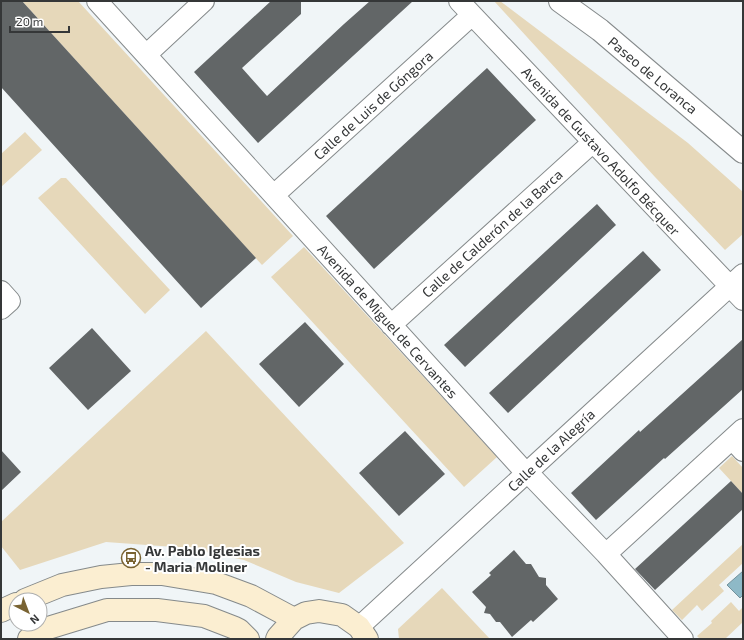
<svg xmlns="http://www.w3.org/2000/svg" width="744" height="640" font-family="'Exo 2',sans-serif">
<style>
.green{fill:#e6d8ba}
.water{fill:#8eb9c7;stroke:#73929c}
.building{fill:#626667}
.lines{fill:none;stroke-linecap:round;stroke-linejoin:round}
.minor-casing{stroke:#858a8b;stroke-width:22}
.tertiary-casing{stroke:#858a8b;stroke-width:24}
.secondary-casing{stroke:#858a8b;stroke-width:24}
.minor{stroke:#fff;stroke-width:20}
.tertiary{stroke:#fff;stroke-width:22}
.secondary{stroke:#fbeed1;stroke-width:22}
.labels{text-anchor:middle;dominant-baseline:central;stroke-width:4;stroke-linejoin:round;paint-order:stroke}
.street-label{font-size:14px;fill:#353738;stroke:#fff}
.poi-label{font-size:14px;font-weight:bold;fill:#353738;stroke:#fff;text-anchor:start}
</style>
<rect width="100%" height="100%" fill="#f0f5f7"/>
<path class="green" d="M22,1h56l215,235 -31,29z
M494,1h6l188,142 55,49v42l-18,16 -70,-73z
M25,132l17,18 -41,37v-33z
M61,178h5l104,112 -25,24 -107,-116z
M304,247l193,210 -33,30 -193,-210z
M206,331l198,212 -65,50 -43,-11 -52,-22 -56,-12 -82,-6 -86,28 -19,-24v-24z
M732,456l11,12v26l-24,-26z
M743,544v19l-24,22 5,6 -22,20 -5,-6 -15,15 -10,-10z
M442,588l48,51h-91l-1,-10z
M731,602l8,9 4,-4v15l-18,17h-25l-3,-3 15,-13 -1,-2z"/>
<path class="water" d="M743,571v24l-3,3 -13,-13z"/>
<path class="building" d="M1,1h21l234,257 -55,50 -200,-221z
M271,1h30v13l-59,54 25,28 77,-72 26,-23h43l-155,142 -64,-71z
M487,68l49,52 -162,149 -48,-53z
M597,204l19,21 -151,142 -21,-22z
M643,251l18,19 -153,143 -19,-20z
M305,322l39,42 -45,43 -40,-43z
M92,328l39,43 -43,39 -39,-42z
M743,339v50l-78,70 -1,-1 -68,62 -25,-27 68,-63 1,2z
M405,431l40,43 -46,42 -40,-43z
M1,450l20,22 -20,19z
M731,481l12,13v15l-88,81 -20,-21z
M514,550l12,14h5l8,13 7,1v7l12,14 -25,23 -2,-2 -19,17 -12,-15h-4l-6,-8 -6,-1 2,-6 -14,-15 19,-17 -2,-2z"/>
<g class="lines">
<defs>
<path id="minor" d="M97,1l429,472 8,6 72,75 77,85
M459,1l284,299
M146,55l58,-54
M274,195l198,-180
M1,291l9,10 -9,8
M391,325l202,-183
M732,439l11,12
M606,554l137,-125
M359,627l384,-353"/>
<path id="tertiary" d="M560,1l40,29 143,122"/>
<path id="secondary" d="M25,600l37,-15 39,-8 30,-3h31l54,9 35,13 43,23
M1,611l15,-7
M29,639l19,-11 59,-18h50l47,6 31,12 4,2 9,9
M277,639l1,-2 16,-18 12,-6 13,-2 23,4 17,12 8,12"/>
</defs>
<use href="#minor" class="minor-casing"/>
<use href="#tertiary" class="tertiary-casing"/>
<use href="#secondary" class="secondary-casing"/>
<use href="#minor" class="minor"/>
<use href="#tertiary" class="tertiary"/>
<use href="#secondary" class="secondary"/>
</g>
<defs>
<symbol id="bus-ring" viewBox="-11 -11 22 22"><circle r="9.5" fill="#fff" stroke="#796332" stroke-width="1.5"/><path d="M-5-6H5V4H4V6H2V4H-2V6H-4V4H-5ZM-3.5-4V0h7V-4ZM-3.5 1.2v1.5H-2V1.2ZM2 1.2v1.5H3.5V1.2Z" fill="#796332"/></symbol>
</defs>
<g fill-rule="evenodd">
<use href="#bus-ring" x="120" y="547" width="22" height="22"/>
</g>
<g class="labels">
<g class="street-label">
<text transform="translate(653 75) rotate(40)">Paseo de Loranca</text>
<text transform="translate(373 105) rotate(-42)">Calle de Luis de Góngora</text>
<text transform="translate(601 151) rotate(47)">Avenida de Gustavo Adolfo Bécquer</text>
<text transform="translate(492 233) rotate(-42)">Calle de Calderón de la Barca</text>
<text transform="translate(388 321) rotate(48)">Avenida de Miguel de Cervantes</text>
<text transform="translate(551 450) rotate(-43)">Calle de la Alegría</text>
</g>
<g class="poi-label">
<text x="145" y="550">Av. Pablo Iglesias<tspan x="145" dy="16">- Maria Moliner</tspan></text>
</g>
</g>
<rect width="744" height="640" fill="none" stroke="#353738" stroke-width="4"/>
<g transform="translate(28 612) rotate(138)"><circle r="19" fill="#ffffff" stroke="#aeafaf"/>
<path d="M0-3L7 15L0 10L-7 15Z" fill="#796332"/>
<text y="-6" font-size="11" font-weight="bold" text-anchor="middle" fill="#353738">N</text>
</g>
<path d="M10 26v6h59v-6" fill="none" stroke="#353738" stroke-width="2"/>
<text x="16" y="26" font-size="12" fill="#353738" stroke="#ffffff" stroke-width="3" paint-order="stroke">20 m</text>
</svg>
